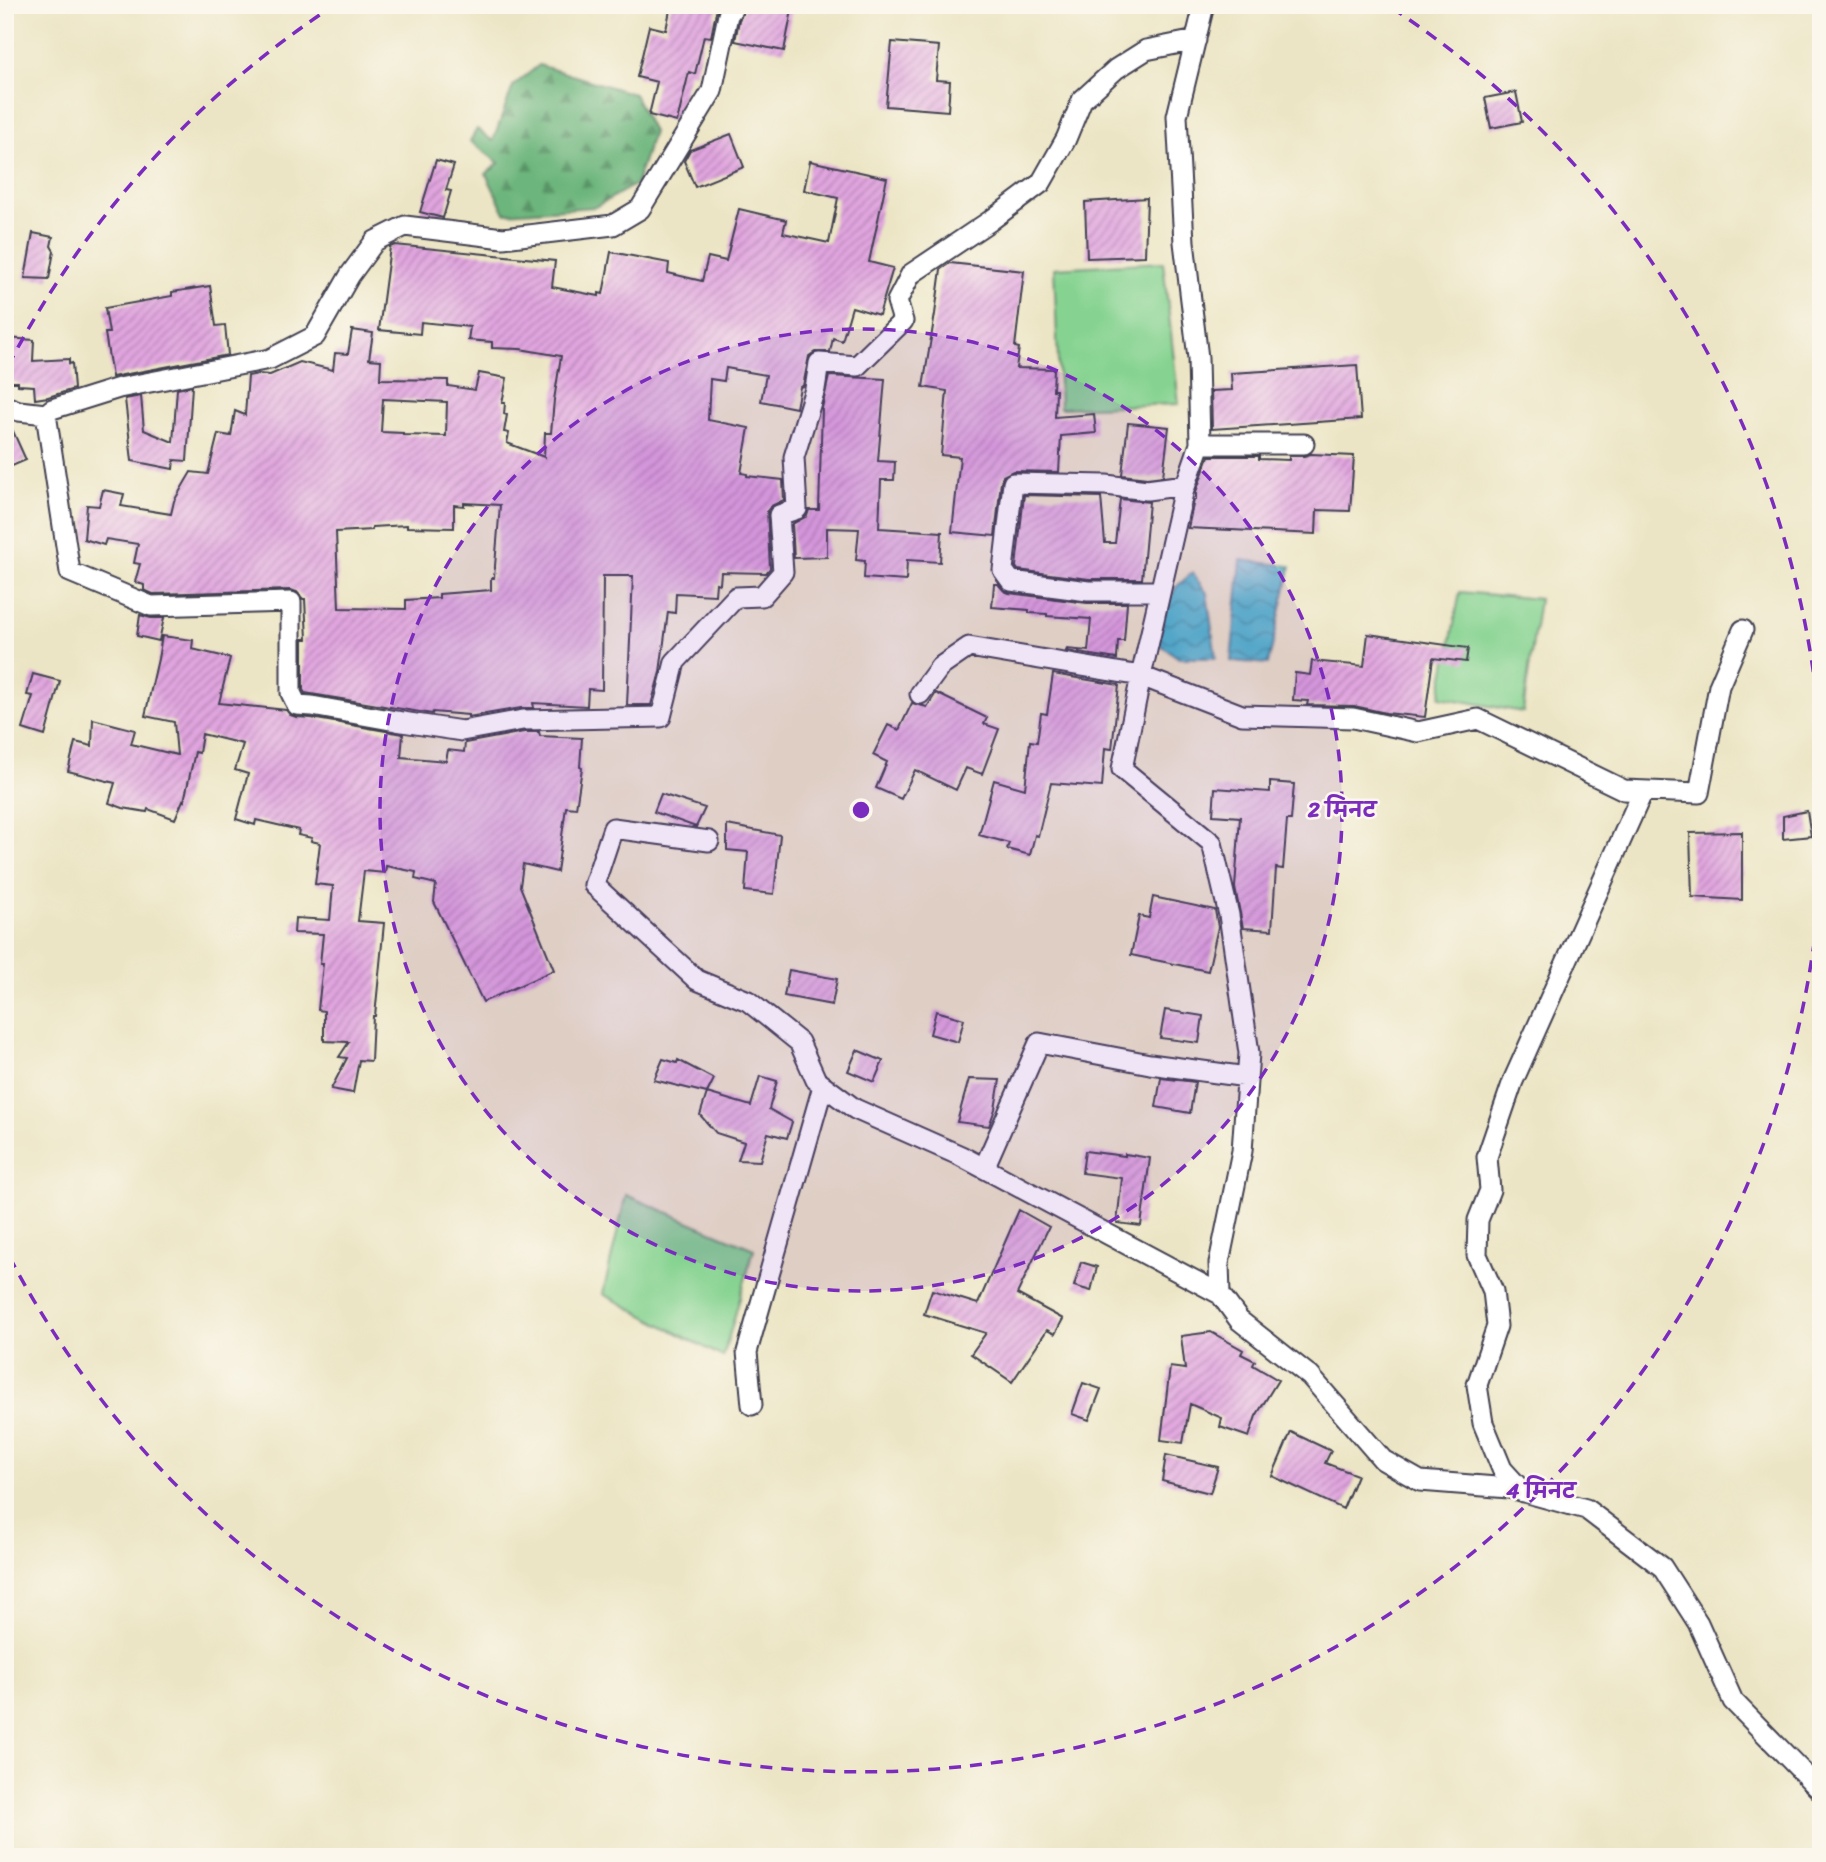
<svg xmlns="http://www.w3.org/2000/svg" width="1826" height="1862" font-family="Sriracha,'Playpen Sans Deva',sans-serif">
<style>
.green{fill:#86d391;stroke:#547a66;stroke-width:2}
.forest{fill:url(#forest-firs);stroke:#476c5b;stroke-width:2}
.water{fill:url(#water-waves);stroke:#386d82;stroke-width:2}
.building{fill:url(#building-hatch);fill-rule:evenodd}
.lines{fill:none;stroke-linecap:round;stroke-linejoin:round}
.minor-casing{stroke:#403f50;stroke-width:23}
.minor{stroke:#fff;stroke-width:19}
.ring{fill:none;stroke:#7b2cbf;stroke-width:3.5;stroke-dasharray:12 9}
.centre{fill:#7b2cbf;stroke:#fbf7ec;stroke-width:3.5}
.ring-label{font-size:21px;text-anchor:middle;font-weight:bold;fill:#7b2cbf;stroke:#fbf7ec;stroke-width:5;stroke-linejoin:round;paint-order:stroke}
</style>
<defs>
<pattern id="forest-firs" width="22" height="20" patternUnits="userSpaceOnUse" patternTransform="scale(1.75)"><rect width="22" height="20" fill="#6cb57b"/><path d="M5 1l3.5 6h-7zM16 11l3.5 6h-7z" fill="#589366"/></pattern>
<pattern id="water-waves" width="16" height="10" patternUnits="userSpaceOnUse" patternTransform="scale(1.75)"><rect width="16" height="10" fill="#4db8ca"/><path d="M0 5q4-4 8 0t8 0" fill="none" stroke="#4095a5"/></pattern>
<pattern id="building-hatch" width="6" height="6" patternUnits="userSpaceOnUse" patternTransform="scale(1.75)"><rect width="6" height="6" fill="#e1a5df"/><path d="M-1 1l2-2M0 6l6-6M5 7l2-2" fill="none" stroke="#b686b6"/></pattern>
</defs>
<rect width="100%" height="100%" fill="#fbf7ec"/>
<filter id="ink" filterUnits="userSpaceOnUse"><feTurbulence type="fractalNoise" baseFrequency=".0143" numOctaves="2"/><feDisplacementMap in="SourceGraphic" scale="14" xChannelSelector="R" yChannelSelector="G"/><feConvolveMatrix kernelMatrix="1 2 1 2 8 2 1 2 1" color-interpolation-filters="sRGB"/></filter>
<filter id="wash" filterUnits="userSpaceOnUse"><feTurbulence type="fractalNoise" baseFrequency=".00686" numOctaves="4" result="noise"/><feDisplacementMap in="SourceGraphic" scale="28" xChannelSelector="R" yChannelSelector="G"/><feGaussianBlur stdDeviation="1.57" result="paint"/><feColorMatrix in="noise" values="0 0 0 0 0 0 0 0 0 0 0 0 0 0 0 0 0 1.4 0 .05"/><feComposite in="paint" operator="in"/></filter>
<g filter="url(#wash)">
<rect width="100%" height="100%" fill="#ece5c5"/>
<path class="green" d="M1163,262l16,142 -119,4 -6,-140z
M1460,592l79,7 -16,113 -83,-15z
M626,1195l128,54 -31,108 -120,-63z"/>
<path class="forest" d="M539,65l95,29 19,38 -17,52 -41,23 -90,6 -19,-39 13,-11 -29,-22 7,-12 16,12 20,-55z"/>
<path class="water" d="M1241,560l50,6 -23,98 -37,-3z
M1192,573l15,20 9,65h-37l-21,-15 9,-38 9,-18z"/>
<g id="blocks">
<path class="building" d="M671,5h49l-4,7 -5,25 -7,-1 -9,38 -6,-2 -12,50 -28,-7 8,-33 -20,-5 12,-51 17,4z
M747,5l18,3v-3h28l-9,46 -49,-10 4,-21z
M892,42l47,4 -3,34 14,1 -2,30 -62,-5z
M1516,92l6,30 -31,6 -6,-30z
M731,134l13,33 -49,20 -11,-26 6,-11z
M436,160l18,5 -8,25 5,1 -8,27 -23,-6z
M810,161l77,17 -18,84 24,6 -14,47 -27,-8 -10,34 -9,-3 -3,14h-15l-6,4 -6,30 -3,1 -4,21 -35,-7 5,-26 -40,-7 -2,13 -14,-2 -2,41 41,8 -8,45 6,1v2l36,4 1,20 -13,6 -4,5 3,57 -4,5 -45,-1 -1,12 -4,-1 -1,12 -39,-2 -1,20 -7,-1 -8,60 -9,33h-24l6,-129h-30l-1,114 -14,-1 -1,17 -54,-3 1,5h-13l-53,9v-2l-35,-3 -1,2 -127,-21 -2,-3v-51h4l-2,-40h-2l-6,-7 -6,-2 -138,4 -9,-4v-5l-9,-3 5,-18 -6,-1 4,-19 -32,-5 -2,6 -20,-6 3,-34 12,1 4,-16 21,4 -3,12 50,8 3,-13 17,-29 17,2 10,-40 13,2 4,-25 10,4 3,-39 10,-2 12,1 30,-13 33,8 2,-17 13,1 4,-24 21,3 -4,26 12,1 -1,19 68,1v6l27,4 4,-17 28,5 -5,25h3l-1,11 3,1 -3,17 5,1 -2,10 37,14 1,-24h6l3,-33 7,-44 -41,-7 -28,-1v-6l-24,-2 2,-13 -49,-5 -1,12 -41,-4 11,-83 5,-2 160,16 -3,26 47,9v-3l4,1 8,-42 58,11 -1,10 34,8 6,-24 18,4 13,-52 47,11 -3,13 46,10 9,-45 -34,-8zM383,399l64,3 -1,34 -43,-1v-2l-22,-1zM464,503l36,2 -6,73h-3v12l-52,4v4l-33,2v9l-67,-1 -3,-76 36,-2v-3l35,-2v2l47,1v-23l10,1z
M1147,198l-2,58 -58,2 -2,-56z
M33,233l20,4 -2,9 3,5 -5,28 -24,-1z
M950,263l74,8 -9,76 4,1 -3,20 38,1 -1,21h3l-1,27 39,-3 2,19 -35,3 -2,36 -46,-1 -10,5 -2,6 -6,54 -43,-4 8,-75 -19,-2 6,-64 -24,-4 12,-73 6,-45z
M210,286l6,40 9,-1 3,30 -116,22 -7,-44h4l-4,-25 67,-12v-4z
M5,338l29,2 -1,21 36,-2v5l3,-1 2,26 -26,8 -13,2 -1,-13 -16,-1v-3h-13z
M1357,365l4,54 -149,10 -1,-38 21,-1 -1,-17z
M829,376l56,3 -7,82 17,1 -1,18h-13l-2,48 63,4 -2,30 -33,-2 -1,21 -42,-3 1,-17 -9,-1 3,-31 -32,-1v29l-33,1 -2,-34 15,-8 2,-6h10l3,-102z
M192,386l-5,75 -13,-1 -1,9 -41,-8 -7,-62 16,-3 3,34 29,12 4,-53z
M5,419l3,1 18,40 -21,9z
M1128,423l41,4 -6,49 -16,2 -25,-3z
M1311,454l43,2 -4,55 -33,-1 -1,24 -128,-6 6,-28h2v-8l13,-36h50v3l30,1v-4h15z
M1024,495l77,2 4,46h10l5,-44 29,3 -7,77h-53l-71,-9 -2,-3z
M994,584h4l6,7 5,2 78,10h40l-3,38h-6l-1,18 -51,-8 1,-2 21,2 3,-32 -44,-3v-2l-18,-1v-3l-37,-3z
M140,615l11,3h13l-5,23 -22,-5z
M1368,634l100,14 -2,14 -33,-4 -8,59 -39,-4 -32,-7 -47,-1 1,-4 -15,-1 2,-27 15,2 2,-14 52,5z
M162,636l31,4 -1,9 38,9 -11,45 67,7 4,5 6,2 15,1 92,16 -2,23 45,4 2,-11 16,2 1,-9 59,-11h15l1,4 42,2 -2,29 2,1 -6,40 -10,-1 -9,65 -34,-8 -3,22 34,84 -71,32 -49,-100 2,-18 -21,-5 1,-7 -30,-6 -1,7 -21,-2 -6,50 26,2 -9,93h-2l-2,45 -12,-1 -6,33 -22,-4 16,-31 -8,-1 10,-15 -25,-1v-30l-6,-1 5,-46h-3l3,-30 -29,-1 1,-15 35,2 3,-34 -18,-2 5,-41 -9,-2 1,-3 -14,-3 1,-5 -43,-10 -1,5 -19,-6 12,-45 -13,-4 8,-26 -41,-10 -3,19 -4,-1 -11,49 -1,-1 -8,19 -27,-10 -1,3 -24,-4 -14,-5 6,-20 -47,-12 7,-29 17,4 1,-27 42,11 -4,14 46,11 -3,-33 -29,-6 13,-57z
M33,674l27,7 -15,55 -22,-7 10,-33 -6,-1z
M1053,674l66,11 -7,64 -7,-1 -3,39 -51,-4 -13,53 -3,-1 -5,20 -23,-6 2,-6 -30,-8 15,-55 31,9 5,-48 7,1 4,-29 6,1z
M936,693l51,25 -3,6 15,5 -17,45 -16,-6 -10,22 -41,-20 -14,29 -25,-11 11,-26 -14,-7 15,-30 11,5 13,-27 15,4z
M1270,782l24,2 -3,36h-4l-4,49 -7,-1 -4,62 -29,-2 -8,-40 5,-71 -27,-2 2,-27 55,4z
M661,794l44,14 -9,19 -42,-15z
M1807,811l4,25 -28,3v-23z
M727,825l53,10 -6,59 -29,-3 3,-39 -21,-2z
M1742,832v68l-50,-3 -2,-64z
M1153,897l62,13 3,17 -10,44 -77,-16 8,-39 10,2z
M789,970l48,9 -5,26 -48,-9z
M1165,1010l38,6 -4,27 -39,-5z
M936,1011l28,8 -6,23 -28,-8z
M857,1050l26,11 -9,21 -26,-11z
M663,1059l14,4 1,-3 36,19 -7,14 -53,-13z
M760,1076l17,5 -8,28 23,13 -5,16 -19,-5 -8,28 -22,-1 6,-18 -28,-9 -16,-18 7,-22 44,13z
M1161,1078l34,4 -5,31 -34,-6z
M969,1079l31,1 -5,29 -6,17 -32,-4z
M1085,1151l40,5v-2l25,4 -9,68 -24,-3 5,-45 -40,-5z
M1019,1210l30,17 -32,67 46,25 -8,15 -8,-4 -35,52 -41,-28 15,-21 -62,-19 8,-24 46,14z
M1081,1262l16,5 -6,24 -17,-5z
M1211,1332l32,18 -2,4 14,7 -2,4 25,15 -22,36 -7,21 -29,-10 2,-9 -32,-14 -7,39 -22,-3 9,-73 15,2 -4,-33z
M1083,1383l18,6 -12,31 -17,-6z
M1291,1432l40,19 -6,12 32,12 -14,34 -71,-33z
M1166,1455l52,12 -8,26 -48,-12z"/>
</g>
</g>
<g filter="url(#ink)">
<use href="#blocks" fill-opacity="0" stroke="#403f50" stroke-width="2"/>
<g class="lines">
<defs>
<path id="minor" d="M1204,5l-27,111 7,126 14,116 2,86 -17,49 -42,183 -19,93 90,74 17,72 20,138 -7,98 -23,112 1,31 19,26 71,56 73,84 37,21 89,7 77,21 76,58 36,56 35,78 88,90
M5,406l14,5 27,3 6,-5 67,-21 151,-29 45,-23 35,-61 25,-34 30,-15 98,12 110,-13 27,-16 72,-118 16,-76 7,-10
M46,414l24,158 81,34 140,-4v91l6,12 15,1 84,15 66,10 61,-11 138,-3 14,-55 61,-65 26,-1 21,-24 -4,-57 18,-6 -3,-52 21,-68 4,-26 38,3 46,-45 -6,-20 14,-27 79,-53 51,-38 25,-44 16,-39 34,-31 30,-19 50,-10
M1200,444h104
M1160,591h-72l-77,-10 -8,-11 10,-87 93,2 41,5 38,-5
M920,694l20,-27 29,-20 172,29 101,39 111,3 65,14 60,-13 146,71 75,3 20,-107 24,-56
M709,841l-96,-13 -19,57 103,95 51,21 51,41 17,38 39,29 106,47 259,138
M984,1168l55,-125 111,21 97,13
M752,1405l-5,-53 76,-266
M1523,1492l-21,-23 -19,-46 -6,-38 20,-59 -4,-35 -16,-36 1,-35 12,-30 -3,-33 26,-76 130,-290"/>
</defs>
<use href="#minor" class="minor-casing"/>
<use href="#minor" class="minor"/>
</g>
</g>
<circle cx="861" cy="810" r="481" fill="#7b2cbf" fill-opacity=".12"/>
<g class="ring">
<circle cx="861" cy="810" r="481"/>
<path d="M1821 877A962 962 0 0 1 8 1254M8 366A962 962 0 0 1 330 8M1392 8A962 962 0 0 1 1821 743"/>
</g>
<circle cx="861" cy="810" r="10" class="centre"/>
<g class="ring-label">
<text x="1342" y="817">2 मिनट</text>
<text x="1541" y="1498">4 मिनट</text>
</g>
<rect width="1826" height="1862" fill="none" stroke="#fbf7ec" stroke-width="28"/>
</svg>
